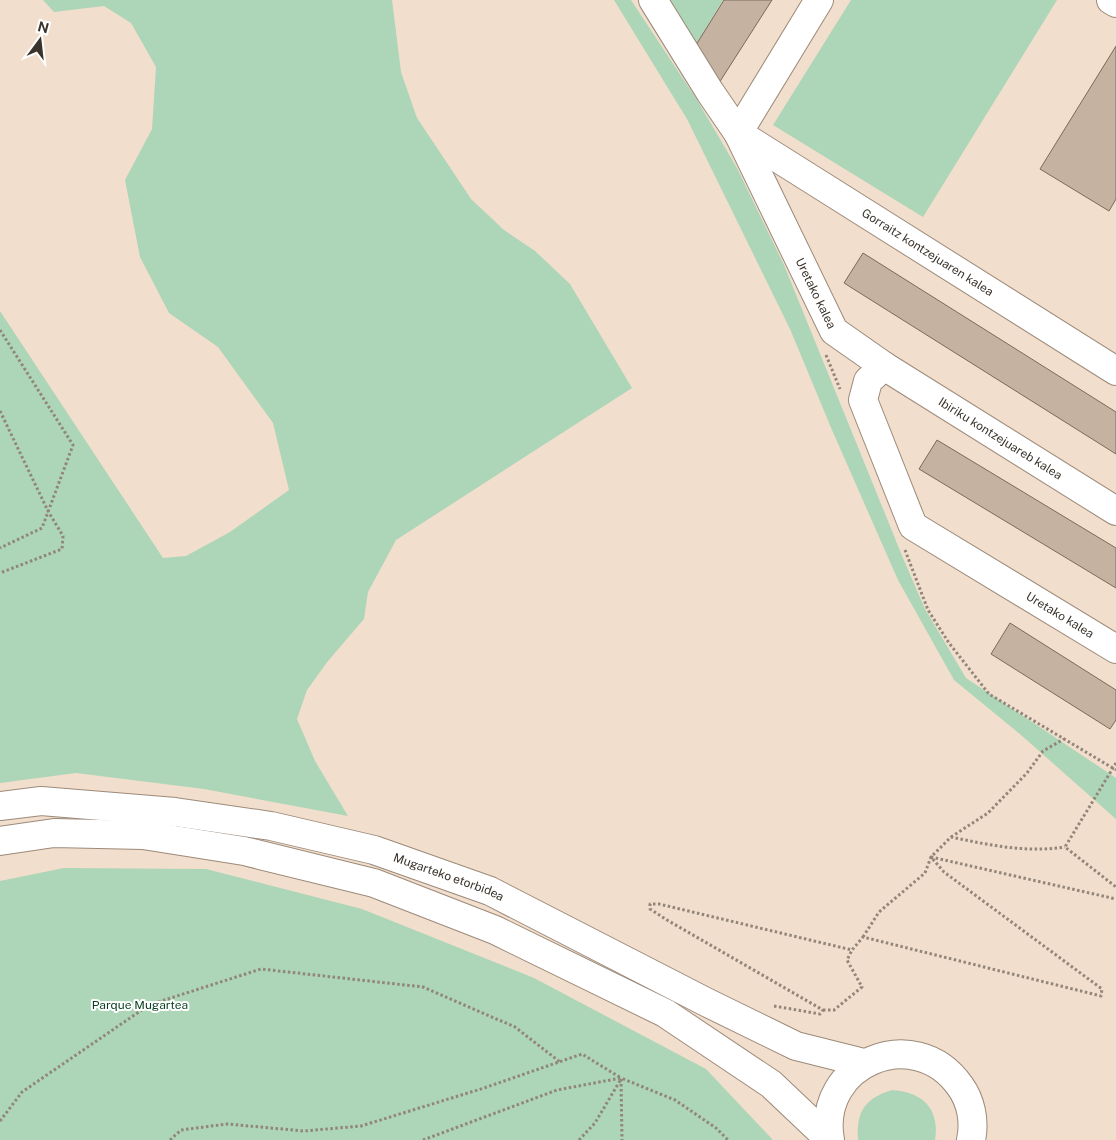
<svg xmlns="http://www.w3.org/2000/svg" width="1116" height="1140" font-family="'Public Sans',sans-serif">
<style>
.green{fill:#acd6b7}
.building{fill:#c5b2a1;stroke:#7b6a5a}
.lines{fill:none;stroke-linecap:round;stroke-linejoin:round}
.minor-casing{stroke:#9c8a7a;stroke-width:30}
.path{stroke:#928579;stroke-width:3;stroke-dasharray:2.5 2.5;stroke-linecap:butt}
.minor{stroke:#fff;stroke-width:28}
.labels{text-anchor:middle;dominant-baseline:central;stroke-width:4;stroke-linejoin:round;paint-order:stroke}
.street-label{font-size:12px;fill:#3a332c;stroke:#fff}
.park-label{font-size:12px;fill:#093e20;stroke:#fff}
</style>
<rect width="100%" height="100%" fill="#f2decc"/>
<path class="green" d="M43,0h349l9,72 16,46 54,81 33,31 31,21 35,33 62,104 -236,152 -28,52 -4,27 -36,42 -21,29 -10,29 18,42 33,55 -144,-27 -128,-16 -76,10v-472l163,247 23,-2 44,-24 59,-42 -16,-67 -55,-76 -49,-34 -29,-56 -15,-77 27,-51 4,-62 -25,-44 -27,-17 -50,6z
M614,0h17l66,100 40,68 47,97 119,293 22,51 41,69 150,100v41l-95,-84 -67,-55 -56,-100 -66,-150 -42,-101 -103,-210z
M665,0h58l-27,45z
M851,0h206l-134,217 -150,-92z
M64,868l142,1 156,40 172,69 172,91 67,71h-773v-259z
M892,1090c31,2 48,19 43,50h-77c-2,-28 7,-42 34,-50z"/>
<path class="building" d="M724,0h48l-53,83 -23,-38z
M1116,46v153l-7,12 -69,-42z
M863,253l253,159v42l-272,-171z
M937,440l179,108v40l-197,-119z
M1010,623l106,67v30l-6,9 -119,-75z"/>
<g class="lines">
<defs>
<g id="minor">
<path id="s1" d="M653,0l57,92 28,41 96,198 50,35 232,145"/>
<path d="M1111,0l5,3"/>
<path id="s2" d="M738,133l378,238"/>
<path d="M738,133l81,-133"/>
<path id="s3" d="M884,366l-16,15 -5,19 50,126 203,123"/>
<path id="s4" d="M0,806l41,-5 134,11 96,14 103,24 116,41 216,111 90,44 68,17"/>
<path d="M0,841l54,-8 89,2 101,16 130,32 121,47 170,83 106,71 58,55"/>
<path d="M830,1140c-14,-77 85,-118 130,-54 11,15 15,35 11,54"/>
</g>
</defs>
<use href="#minor" class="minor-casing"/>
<path class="path" d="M0,330l73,115 -31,83 -42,20
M826,355l14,34
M0,411l48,100 15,25 -1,13 -62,24
M905,550l23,60 21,33 40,51 127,76
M1116,763l-51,84 51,40
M951,837l37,-24 39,-40 16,-22 21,-12
M863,937l16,-25 46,-39 6,-16 20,-20c38,8 75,16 114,10
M774,1006l46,8 3,-4 -156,-90 -17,-11v-5h9l193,46 11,-13 238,59 1,-7 -158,-117 -13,-15 185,42
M823,1010h11l28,-23 -15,-27 5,-10
M621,1079l1,61
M0,1121l22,-29 127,-87 112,-36 162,18 92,40 45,35
M170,1140l11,-10 46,-6 77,7 57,-5 123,-38 98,-34 39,24
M423,1140l134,-50 64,-12 54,22 41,28 12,12
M579,1140l16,-17 26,-44"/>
<use href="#minor" class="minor"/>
</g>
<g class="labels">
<g class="street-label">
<text stroke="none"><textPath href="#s2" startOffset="224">Gorraitz kontzejuaren kalea</textPath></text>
<text stroke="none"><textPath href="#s1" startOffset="336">Uretako kalea</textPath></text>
<text stroke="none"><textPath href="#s1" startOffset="576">Ibiriku kontzejuareb kalea</textPath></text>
<text stroke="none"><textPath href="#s3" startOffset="349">Uretako kalea</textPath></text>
<text stroke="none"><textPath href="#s4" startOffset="458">Mugarteko etorbidea</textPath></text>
</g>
<g class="park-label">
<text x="140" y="1005">Parque Mugartea</text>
</g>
</g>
<g transform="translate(40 40) rotate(15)" stroke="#ffffff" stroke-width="4" paint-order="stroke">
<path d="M0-4L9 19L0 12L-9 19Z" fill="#3a332c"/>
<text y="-8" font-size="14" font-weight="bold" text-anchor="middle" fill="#3a332c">N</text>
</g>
</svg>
